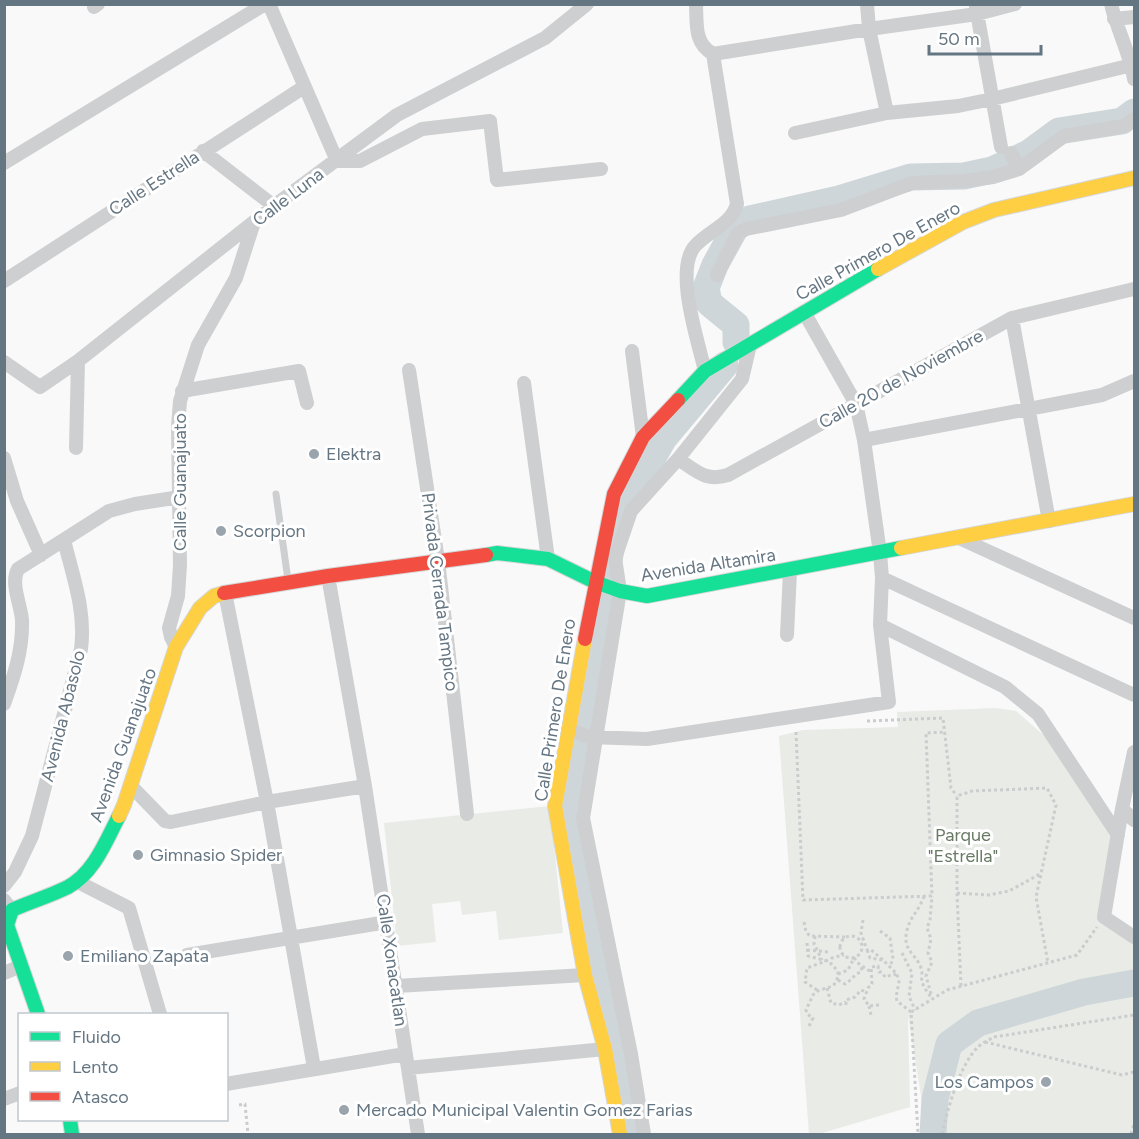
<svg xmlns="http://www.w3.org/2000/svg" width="1139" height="1139" font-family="Figtree,sans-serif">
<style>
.green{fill:#e8ebe6}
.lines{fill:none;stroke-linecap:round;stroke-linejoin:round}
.river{stroke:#ced6d9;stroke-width:27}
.fast-casing{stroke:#d5d6d7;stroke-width:16}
.slow-casing{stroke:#d5d6d7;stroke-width:16}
.jam-casing{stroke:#d5d6d7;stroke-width:16}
.path{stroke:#cbcccd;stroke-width:3;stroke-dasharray:3 3;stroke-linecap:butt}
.lane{stroke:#cecfd0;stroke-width:7}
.street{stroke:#cecfd0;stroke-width:14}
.fast{stroke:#16e098;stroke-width:14}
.slow{stroke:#ffcf43;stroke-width:14}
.jam{stroke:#f24e42;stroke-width:14}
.poi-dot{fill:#99a4ac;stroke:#fff;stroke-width:2}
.labels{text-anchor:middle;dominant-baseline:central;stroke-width:6;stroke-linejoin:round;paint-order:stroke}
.street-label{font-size:18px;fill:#657683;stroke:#fff}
.poi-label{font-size:18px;fill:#657683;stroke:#fff;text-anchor:start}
.park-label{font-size:18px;fill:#687a64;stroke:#fff}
</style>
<rect width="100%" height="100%" fill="#f9f9f9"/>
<path class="green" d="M996,708l20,3 47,41 55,83 -14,82 30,20v197h-212v-32l-14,-87 2,92 -91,27h-10l-30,-398 24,-6 95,-3 -1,-15z
M550,806l13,127 -64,7 -3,-29 -34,4 -2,-14 -28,3 4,38 -39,4 -13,-123z"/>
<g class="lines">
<path class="river" d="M736,342v-17l-27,-22 -3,-15 9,-23 21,-38 14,-8 89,-20 72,-22 53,-1 28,-6 37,-17 30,-22 63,-10 12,-9
M629,1134l-14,-89 -52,-233 18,-78 26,-134v-28l9,-51 48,-83 61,-73
M933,1134l2,-35 14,-55 29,-21 27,-8 79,-23 50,-9"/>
<defs>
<path id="fast" d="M678,400l27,-29 173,-102
M486,555l11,-2 51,6 47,23 25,9 27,5 254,-48
M38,1014l-31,-89 5,-15c18,-8 38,-14 56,-23 26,-14 38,-46 51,-71
M70,1120l2,14"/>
<path id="slow" d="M878,269l85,-47 31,-12 140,-32
M901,548l233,-44
M585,639l-30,167 30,169 20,74 15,85
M119,816l5,-11 52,-158 24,-39 14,-12 10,-3"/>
<path id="jam" d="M224,593l104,-17 158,-21
M585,639l29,-145 29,-57 35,-37"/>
</defs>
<use href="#fast" class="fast-casing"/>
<use href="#slow" class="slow-casing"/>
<use href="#jam" class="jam-casing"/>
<path class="path" d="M867,721l76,-3 8,70 6,8
M796,732l7,168 129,-4 -6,-163 19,-1
M957,893l32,2 20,-4 31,-17
M924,896c-4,13 -14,21 -17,34 -5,21 8,22 14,38 2,5 0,10 1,14 2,6 7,12 10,17
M863,920l-2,13 6,17 3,-1 13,11
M804,922l2,10 4,4 35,1
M880,931l10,7 3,21 -3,7
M840 947a11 11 0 1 1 22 0a11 11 0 1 1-22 0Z
M815,936l-1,8 8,16
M807,943l1,13 19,5
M807,950l22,2
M867,950l3,8 13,2 14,14 2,8 -3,15 1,4 14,11 7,122
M902,953l10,20 -3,23 6,14
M838,974l10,-4 6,-12 6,7 10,6
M838,980l7,4c6,-3 9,-10 16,-12l1,-5
M961,986l-4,-93v-97l15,-5 75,-3 9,17 -20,92 12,66
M827,988l4,15 8,2 7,-3
M817,990l-12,-8 2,-14 24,-9
M931,994l-5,-18 6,-14 -4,-9 3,-14 -4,-11 3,-8 2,-24
M846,1005v-5l9,-3 6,-7 5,2
M879,1005l-10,1 -5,-7 4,-11 4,-4 -1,-17 7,-1 1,6h3l3,5 9,-3 3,2
M869,1006l2,9
M911,1012l36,-22 130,-35 20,-28
M809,1026l4,-8 -6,-4 -1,-4 8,-17c13,-8 24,-2 24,-22l-7,-7 1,-6 3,-1 9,-2
M985,1042l137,33 12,-3
M239,1105l6,-1 3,30
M823,1133v1
M942,1134c5,-23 18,-70 36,-87 4,-4 11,-7 16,-10l140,-22
M1131,1134l3,-10"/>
<path class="lane" d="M276,494l12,86"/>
<path class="street" d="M269,4l68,157h23l62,-32 68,-8 7,59 104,-11
M696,4c1,21 -2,39 17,50l24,150c-5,20 -29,27 -42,42 -21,24 3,95 10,125
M867,4l2,25 18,84
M1111,4c6,26 19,49 23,75
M94,7l4,-3
M976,7l25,140
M1114,19l20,-2
M713,54l156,-25 108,-15 38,-10
M795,133l92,-20 71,-7 34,-7 140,-34
M203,151l71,55
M1011,153l8,16
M4,163l261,-159
M717,275l21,-42 8,-4 95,-19 71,-27 51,-2 30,-4 26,-8 45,-33 60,-10 10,-7
M4,281l300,-194
M1012,318l37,203
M632,351l11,86
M4,362l36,25 38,-26 196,-155 123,-91 148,-77 42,-34
M409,370l29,190 29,254
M524,383l24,176
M182,391l117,-20 8,32
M864,440l238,-45 32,-14
M76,448l2,-87
M4,458l13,43 24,54
M678,459c19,12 27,23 50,16l284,-157 122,-29
M959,538l175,80
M328,576l37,210 53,348
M882,578l252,117
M225,593l42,209 47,266
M880,625l125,62 33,27 80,121
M787,635l3,-64
M176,647l-5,-10 -2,-9 9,-32 2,-31 -2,-139 2,-25 18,-56 38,-67 18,-56
M4,704c10,-28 19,-54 18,-84 -1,-15 -12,-37 -4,-51l91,-58 26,-7 45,-7
M568,729l21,8 58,2 242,-37 -9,-77 2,-47 -2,-25 -16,-113 -8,-36 -52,-92
M1134,752l-12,57 -18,108 30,20
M131,786l34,35 6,1 96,-20 98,-16
M1122,809l12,11
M76,881l53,27 31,106
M4,886l11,-14 17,-36 49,-187c5,-38 -8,-72 -17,-109
M4,900l8,10
M187,955l200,-33
M4,973l17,-7
M396,986l189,-11
M408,1068l197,-19
M226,1084l179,-30
M4,1099l16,-6
M644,1134l-13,-80 -48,-236 37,-227 -5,-33 16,-47 47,-52 64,-80 8,-34"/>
<use href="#fast" class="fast"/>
<use href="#slow" class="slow"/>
<use href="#jam" class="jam"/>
</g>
<g class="poi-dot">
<circle cx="314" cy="454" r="6"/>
<circle cx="221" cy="531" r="6"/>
<circle cx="138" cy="855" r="6"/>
<circle cx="68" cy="956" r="6"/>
<circle cx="1046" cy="1082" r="6"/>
<circle cx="344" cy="1110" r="6"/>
</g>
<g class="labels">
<g class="street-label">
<text transform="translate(154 183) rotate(-33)">Calle Estrella</text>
<text transform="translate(288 197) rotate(-37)">Calle Luna</text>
<text transform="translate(878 251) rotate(-29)">Calle Primero De Enero</text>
<text transform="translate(901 379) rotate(-29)">Calle 20 de Noviembre</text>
<text transform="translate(180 482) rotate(-90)">Calle Guanajuato</text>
<text transform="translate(708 565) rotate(-9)">Avenida Altamira</text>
<text transform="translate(440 592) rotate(83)">Privada Cerrada Tampico</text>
<text transform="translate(555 710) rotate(-81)">Calle Primero De Enero</text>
<text transform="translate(63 716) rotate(-76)">Avenida Abasolo</text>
<text transform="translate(123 745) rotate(-70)">Avenida Guanajuato</text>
<text transform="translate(392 960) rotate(82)">Calle Xonacatlan</text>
</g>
<g class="poi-label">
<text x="326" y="454">Elektra</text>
<text x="233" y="531">Scorpion</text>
<text x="150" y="855">Gimnasio Spider</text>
<text x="80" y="956">Emiliano Zapata</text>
<text x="1034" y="1082" text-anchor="end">Los Campos</text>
<text x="356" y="1110">Mercado Municipal Valentin Gomez Farias</text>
</g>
<g class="park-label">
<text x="963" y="835">Parque<tspan x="963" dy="21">"Estrella"</tspan></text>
</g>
</g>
<rect width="1139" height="1139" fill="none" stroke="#657683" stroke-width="12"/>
<rect x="18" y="1013" width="210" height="108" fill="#ffffff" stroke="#c1c8cd" stroke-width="1.5"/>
<rect x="30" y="1032" width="30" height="9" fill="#16e098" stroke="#c1c8cd" stroke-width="1.5"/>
<text x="72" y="1043" font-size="18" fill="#657683">Fluido</text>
<rect x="30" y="1062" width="30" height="9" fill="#ffcf43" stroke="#c1c8cd" stroke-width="1.5"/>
<text x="72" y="1073" font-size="18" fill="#657683">Lento</text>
<rect x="30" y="1092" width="30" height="9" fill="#f24e42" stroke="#c1c8cd" stroke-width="1.5"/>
<text x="72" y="1103" font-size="18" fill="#657683">Atasco</text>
<path d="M929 45v9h112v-9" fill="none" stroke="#657683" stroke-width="3"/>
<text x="938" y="45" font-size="18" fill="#657683" stroke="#ffffff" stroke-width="4.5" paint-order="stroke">50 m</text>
</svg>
